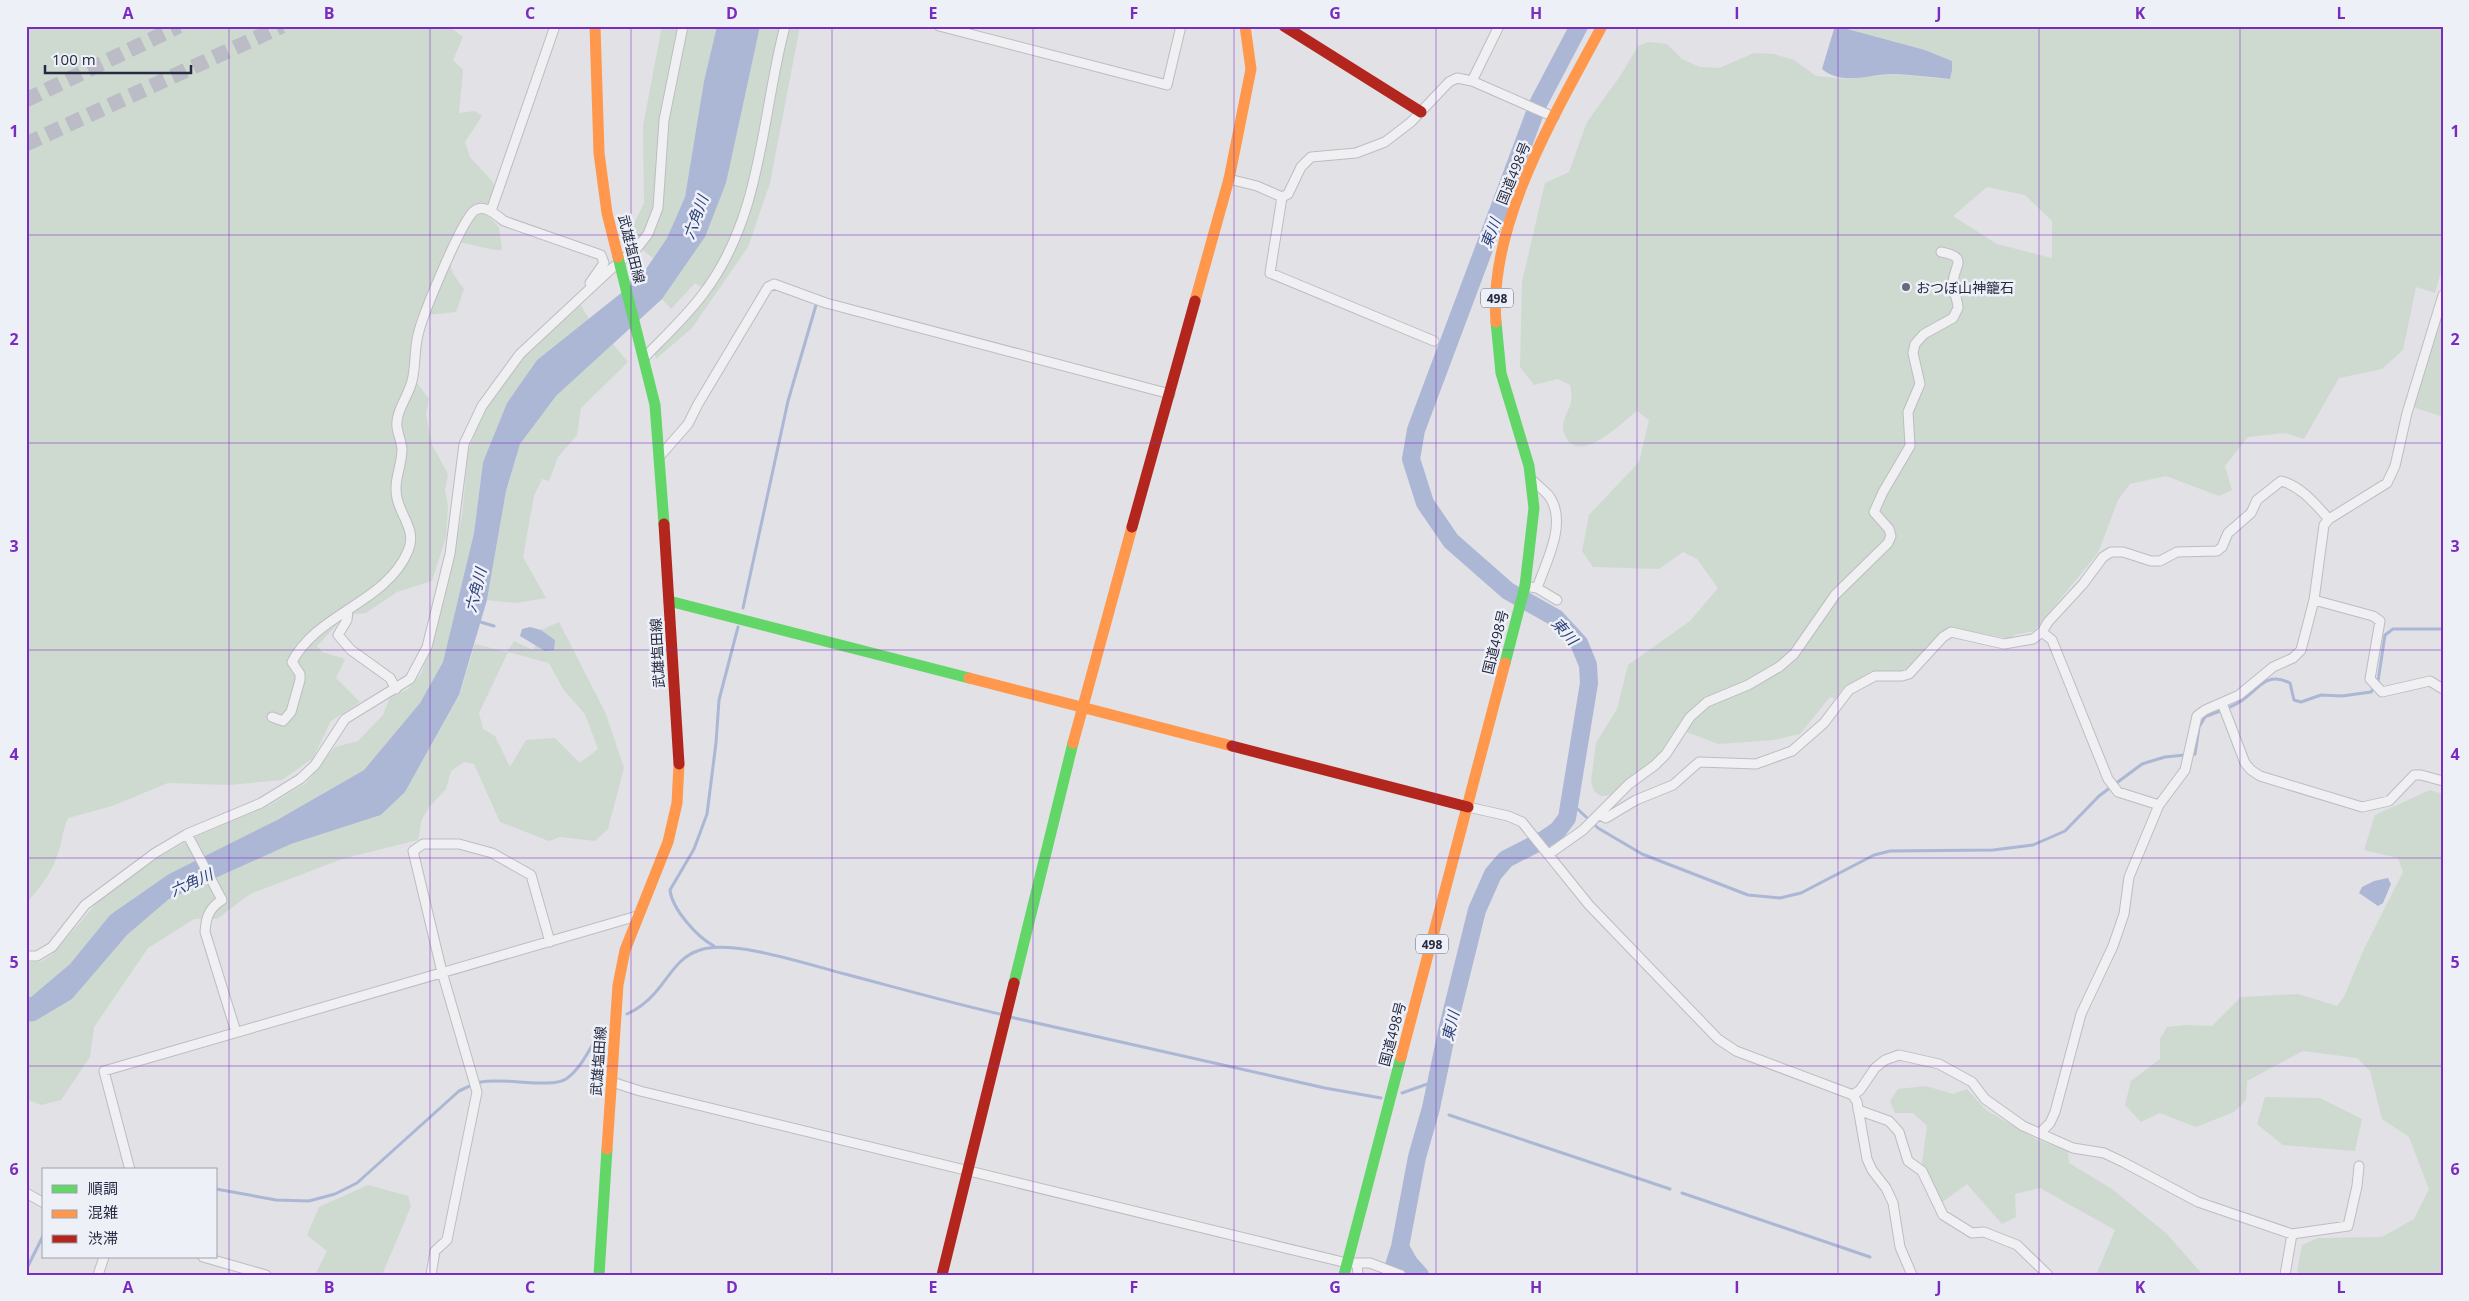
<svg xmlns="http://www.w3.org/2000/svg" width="2469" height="1301" font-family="'Open Sans','Noto Sans JP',sans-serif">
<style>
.green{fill:#cedad0;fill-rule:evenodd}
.water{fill:#acb7d5}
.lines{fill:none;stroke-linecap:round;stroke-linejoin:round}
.stream{stroke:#acb7d5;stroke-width:3}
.river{stroke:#acb7d5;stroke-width:18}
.highway-tunnel{stroke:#bbbcc5;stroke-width:15;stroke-dasharray:15 8;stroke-linecap:butt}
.street-casing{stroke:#bcbdc2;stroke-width:11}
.street{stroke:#f0f0f3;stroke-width:9}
.fast{stroke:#63d668;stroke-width:11}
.slow{stroke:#ff974d;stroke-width:11}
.jam{stroke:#b3261e;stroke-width:11}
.grid{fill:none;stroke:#7b2cbf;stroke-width:1;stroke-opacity:0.55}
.poi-dot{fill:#676a7b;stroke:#eef0f7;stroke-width:2}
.labels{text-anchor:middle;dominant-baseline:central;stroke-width:5;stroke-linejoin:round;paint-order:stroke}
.shield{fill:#eef0f7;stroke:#616578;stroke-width:1}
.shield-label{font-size:12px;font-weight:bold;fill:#252a42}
.street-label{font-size:14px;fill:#252a42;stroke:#eef0f7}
.poi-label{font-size:14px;fill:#252a42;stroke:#eef0f7;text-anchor:start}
.water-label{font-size:15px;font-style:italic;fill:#2b3f7a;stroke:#eef0f7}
.neatline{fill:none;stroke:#7b2cbf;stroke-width:2}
.grid-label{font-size:16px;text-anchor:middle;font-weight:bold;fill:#7b2cbf}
</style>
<rect width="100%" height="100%" fill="#e1e1e6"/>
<path class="green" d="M26,26h423l14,11 -10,23 10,10 -4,43 16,-2 7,5 -17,26 5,15 22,24 3,7 1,8 -8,20 11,11 3,23c-16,0 -29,-6 -44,-8 -11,25 -10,26 6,47l-8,23 -39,4 -6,59 18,24 -3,15 6,31 16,29 -3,16 3,15 -2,32 -14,44 -35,11 -31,21 -20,2 -29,31 5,6 23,7 -9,19 24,24 -29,19 -18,37 -31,22 -54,5 -60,-2 -56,23 -44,12c-6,13 -6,26 -11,38 -5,16 -19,35 -31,47z
M662,26h55l-13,55 -19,116 -18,41 -14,20 -17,-13 -8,6 -5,-23 8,2 13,-27 -1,-77z
M760,26h40l-30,157 -22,64 -56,81 -36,31 -2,-6 55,-62 -14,-8 -24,26 -9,-10 43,-62z
M1821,26h622v239l-8,28 -19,-6 -13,63 -21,19 -43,9 -35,61 -19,-6 -37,4 -23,29 7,24 -13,6 -53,-20 -36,8 -12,16 -20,53 -64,78 -20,4 -2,4 -60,-11 -9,4 -38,39h-30l-32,17 -8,11 -5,-2 -30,37 -26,6 -56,4 -42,-16 -18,28 -28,21 -18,18 -11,1 -7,-5 -3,-9 5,-39 21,-34 11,-44 62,-44 28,-33 -21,-29 -14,-7 -24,17 -66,-2 -11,-16 7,-36 50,-53 10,-42 -12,-9c-15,11 -50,48 -68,31 -3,-3 -7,-12 -6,-17 4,-19 12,-18 7,-40l-12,-6 -24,6 -14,-18 2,-85 23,-99 24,-11 18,-50 34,-47 17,-29 10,-4 19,2 15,15 18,8 19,1 35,-15 20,1 20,6 22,16 32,3 46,-5 55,5 3,-18 -27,-11 -85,-23 -6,2zM1987,187l38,8 27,26v37l-55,-14 -44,-28z
M581,305l8,14 -52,41 -30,43 -24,59 -9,71 -31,129 -23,41 -56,67 -254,145 -40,49 -39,33 -5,1v-36h14l13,-8 46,-54 62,-44 38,-21 69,-29 38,-23 29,-36 23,-6 25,-26 7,-18 18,-8 13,-15 10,-27 31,-131 6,-64 15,-40 41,-57z
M2443,307v110l-30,-10z
M613,344l15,18 -47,46 -4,27 -19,22 -9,24 -7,-2 -8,17 -11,61 23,41 -30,5 -29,-3 19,-109 14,-47 36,-48z
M559,622l47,92 18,54 -16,61 -13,12 -35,-4 -11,4 -49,-19 -26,-58 -10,-2 -13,9 -5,18 -16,17 -8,13 -4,21 -76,19 -92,35 -33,25h-23l-46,29 -54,79 -4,30 -29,43 -20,5 -15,-6v-77l9,-1 37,-22 55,-64 42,-36 122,-55 91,-29 23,-23 54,-96 16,-52 32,8 7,-11 19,9 3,-6 9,7 10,-11 -14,-10zM508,652l41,11 14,26 22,25 13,35 -18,14 -25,-25 -29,2 -16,27 -15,-31 -12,-7 -4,-16z
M2430,790l13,4v481h-142l-4,-4 5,-26 16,-7 64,-1 32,-18 15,-30 -20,-52 -27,-18 -12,-48 -13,-13 -54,-7 -56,30 -1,19 -12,12 -38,15 -36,-14 -19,9 -16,-17 6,-24 29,-22v-20l7,-12 19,-2 26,1 29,-29 57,-3 39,12 7,-9 19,-46 40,-79 -5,-14 -34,-8 11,-35z
M1926,1086l27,8 14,-5 19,21 52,30 30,10 1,13 43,26 54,44 37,42h-107l19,-45 -75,-42 -25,6 1,23 -14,7 -35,-40 -26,19 -19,-40 5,-37 -14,-13h-18l-5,-12 8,-12z
M2265,1097l55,1 42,21 -7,32 -72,-6 -26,-21z
M368,1185l40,11 3,10 -29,69h-67l12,-24 -20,-16 12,-28z"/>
<path class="water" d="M717,26h43l-34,157 -21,54 -43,62 -106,97 -36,48 -14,47 -19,109 -28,95 -54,97 -24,23 -90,29 -122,55 -42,36 -55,64 -37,22 -9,1v-24l5,-1 39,-33 40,-49 59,-41 108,-54 87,-50 56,-67 23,-41 31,-129 9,-71 24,-59 30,-43 103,-82 27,-40 18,-41 19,-116z
M1840,27l85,23 27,11v9l-2,9c-18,-2 -36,-4 -54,-5 -26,-1 -52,13 -74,-5l12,-40z
M530,627l11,3 14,10 -1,10 -9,1 -25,-15 2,-7z
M2388,878l3,6 -8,19 -5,3 -19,-13 3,-6 12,-6z"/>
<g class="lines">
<path class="stream" d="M743,608l45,-207 28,-96
M477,621l17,5
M1570,802l28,26 44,26 106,41 32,3 21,-5 73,-38 16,-4 103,-1 40,-5 32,-14 34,-35 43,-32 23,-7 30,-3 4,-27 6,-10c11,-5 23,-8 33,-14 20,-11 26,-33 52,-20l4,17 7,2 20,-7 21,1 29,-4 7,-11 7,-46 8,-6h50
M714,946c-17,-9 -42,-37 -44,-56l24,-41 13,-35 9,-71 3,-43 19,-73
M627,1014c11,-5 19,-11 27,-20 15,-16 23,-37 46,-44 33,-11 110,15 145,24 53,14 106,29 159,41
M1010,1017l315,71 56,10
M1402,1093l34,-12
M1449,1115l221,74
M216,1189l60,11 33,1 26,-7 22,-11 102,-92c7,-3 15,-8 22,-9 21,-5 70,7 85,-3 15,-10 24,-31 34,-47
M1682,1193l188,64
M26,1270l18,-36"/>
<path class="river" d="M1400,1247l9,16 11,12
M1391,1275l9,-28 17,-90 14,-49 16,-77 30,-121 16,-36 13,-15 39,-20 13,-9 9,-12 22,-135 -1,-18 -9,-22 -23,-25 -48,-27 -57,-50 -26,-38 -14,-44 5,-29 123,-328 40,-76"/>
<path class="highway-tunnel" d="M26,100l153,-74
M26,144l256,-118"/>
<defs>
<path id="street" d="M939,26l228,59 14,-59
M1472,81l27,-55
M1229,179l28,7 25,11 6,-3 13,-27 10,-10 45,-4 29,-11 26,-20 38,-40 8,-4 15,3 82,36
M1282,197l-12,76 164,68
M491,211l64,-185
M644,358c20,-21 42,-41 59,-64 60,-78 58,-178 82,-268
M660,456l28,-32 10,-20 70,-117 6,-3 52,19 344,91
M1525,586l12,2c9,-26 31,-66 12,-92 -5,-6 -12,-11 -17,-16
M1537,588l20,12
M2314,600l59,16 7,5 -10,58 12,13 48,-11 13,8
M348,610l-1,10 -9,15 13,15 39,28 6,11
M2042,632l10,8 56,139 10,13 41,13
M2222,703l23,60 6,7 9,6 102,31 27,-6 25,-26h7l22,6
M272,717l11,4 8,-9 9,-32v-6l-8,-12c25,-49 94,-59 116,-111 9,-20 -7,-34 -11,-53 -4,-17 5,-32 5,-49 -1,-8 -4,-15 -5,-22 -2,-15 12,-32 15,-46 4,-15 2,-31 6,-46 4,-19 43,-113 56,-124 10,-8 22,4 30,10l97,34 3,8 -14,20
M1468,807l40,9 14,6 67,83 129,134 18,12 117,44 4,7 10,57 5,11 14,18 7,15 7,44 12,28
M1600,815l6,3 30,-18 37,-15 26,-23 57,2 36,-13 32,-28 25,-33 26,-14h27l7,-2 34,-37 8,-5 53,12 29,-5 9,-7 6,-10 35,-38 20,-27 8,-5h12l28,9h9l17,-9 40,-1 5,-4 6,-14 23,-20 6,-13 24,-19c20,5 34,23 48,38
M187,834l35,66c-13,8 -16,17 -17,32l31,100
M1549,854l34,-24 46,-46 26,-19 11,-11 24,-37 17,-15 41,-17 31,-18 15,-13 41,-59 53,-52 3,-7 -2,-7 -15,-17 9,-20 27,-46 -2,-34 12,-28 -7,-31 2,-9 9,-10 29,-16 5,-10c0,-8 -5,-16 -5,-24 0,-18 17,-27 -12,-32
M26,956h11l15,-9 33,-42 70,-52 32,-19 74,-31 39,-24 15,-14 30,-46 65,-40 17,-32 23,-93 14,-110 18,-38 38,-52 90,-84 27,-22 11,-14 10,-26 6,-88 19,-94
M612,1082l28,9 707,172h23l31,12
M1853,1095l7,-5 15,-22 10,-8 14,-5 40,9 33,18 13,17 38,27 50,22 31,5 19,9 75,40 94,32 56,-8 9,-40 2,-20
M1858,1110l31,11 10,11 9,29 14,10 21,44 29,18 12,-1 33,13 31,30
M2041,1132l9,-9 5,-11 26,-98 32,-68 11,-32 5,-37 30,-72 26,-35 12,-54 8,-6 34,-15 34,-28 20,-9 8,-8 13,-50 10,-75 5,-6 58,-36 8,-17 12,-53 36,-118
M130,1170l-26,-99 533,-155
M26,1193l18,10
M203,1257l63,18
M1357,1264l1,11
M98,1275l6,-18
M431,1275l4,-24 12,-11 30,-148 -35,-120 -29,-121 10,-7h36l33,9 39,22 19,67
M2285,1275l7,-41"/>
</defs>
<use href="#street" class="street-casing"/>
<use href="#street" class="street"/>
<path class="fast" d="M618,257l37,148 9,119
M1496,322l5,51 28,93 5,42 -9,78 -20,77
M669,601l300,77
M1014,983l59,-240
M599,1275l8,-126
M1344,1275l57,-218"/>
<path class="slow" d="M595,26l4,127 8,60 11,44
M1195,301l34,-122 22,-110 -6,-43
M1496,322c-8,-99 61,-211 106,-296
M969,678l263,68
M1073,743l59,-216
M1401,1057l104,-394
M607,1149l11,-164 7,-35 43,-108 9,-39 2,-39"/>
<path class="jam" d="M1284,26l137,86
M664,524l15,240
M1132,527l63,-226
M1232,746l236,61
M942,1275l72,-292"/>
</g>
<path class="grid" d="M229,26v1249M430,26v1249M631,26v1249M832,26v1249M1033,26v1249M1234,26v1249M1436,26v1249M1637,26v1249M1838,26v1249M2039,26v1249M2240,26v1249M26,235h2417M26,443h2417M26,650h2417M26,858h2417M26,1066h2417"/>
<circle class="poi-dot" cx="1906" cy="287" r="5"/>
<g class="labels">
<g class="shield">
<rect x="1481" y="288.5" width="32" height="19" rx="4"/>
<rect x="1416" y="934.5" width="32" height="19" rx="4"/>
</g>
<g class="shield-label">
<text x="1497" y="298">498</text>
<text x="1432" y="944">498</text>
</g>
<g class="street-label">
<text transform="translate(1513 173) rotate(-68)">国道498号</text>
<text transform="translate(632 249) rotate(76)">武雄塩田線</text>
<text transform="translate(1495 642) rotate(-76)">国道498号</text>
<text transform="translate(657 653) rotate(-93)">武雄塩田線</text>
<text transform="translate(1392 1034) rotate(-75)">国道498号</text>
<text transform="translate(598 1061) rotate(-86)">武雄塩田線</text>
</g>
<g class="poi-label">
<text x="1916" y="287">おつぼ山神籠石</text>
</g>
<g class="water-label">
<text transform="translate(695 217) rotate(-70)">六角川</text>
<text transform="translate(1490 233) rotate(-69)">東川</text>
<text transform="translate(475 590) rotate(-76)">六角川</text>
<text transform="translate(1565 631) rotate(48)">東川</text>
<text transform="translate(191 882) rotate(-24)">六角川</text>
<text transform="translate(1450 1026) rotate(-77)">東川</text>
</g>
</g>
<rect width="2469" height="1301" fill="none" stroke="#eef0f7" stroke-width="55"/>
<rect x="42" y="1168" width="175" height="90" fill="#eef0f7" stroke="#9ea1af"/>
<rect x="52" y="1185" width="25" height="8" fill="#63d668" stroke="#9ea1af"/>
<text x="88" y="1194" font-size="15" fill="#252a42">順調</text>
<rect x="52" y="1210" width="25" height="8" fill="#ff974d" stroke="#9ea1af"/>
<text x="88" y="1218" font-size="15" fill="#252a42">混雑</text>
<rect x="52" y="1235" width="25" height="8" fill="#b3261e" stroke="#9ea1af"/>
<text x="88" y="1244" font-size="15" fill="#252a42">渋滞</text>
<path d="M45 65v8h146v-8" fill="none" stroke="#252a42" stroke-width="2.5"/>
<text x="52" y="65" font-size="15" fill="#252a42" stroke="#eef0f7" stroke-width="4" paint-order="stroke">100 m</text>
<rect x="28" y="28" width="2414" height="1246" class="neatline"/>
<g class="grid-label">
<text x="128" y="19">A</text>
<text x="329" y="19">B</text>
<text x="530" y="19">C</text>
<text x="732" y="19">D</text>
<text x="933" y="19">E</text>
<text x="1134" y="19">F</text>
<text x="1335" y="19">G</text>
<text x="1536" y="19">H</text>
<text x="1737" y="19">I</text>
<text x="1939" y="19">J</text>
<text x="2140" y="19">K</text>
<text x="2341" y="19">L</text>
<text x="14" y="137">1</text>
<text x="2455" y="137">1</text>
<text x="14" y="345">2</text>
<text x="2455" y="345">2</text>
<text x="14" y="552">3</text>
<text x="2455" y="552">3</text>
<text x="14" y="760">4</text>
<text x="2455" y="760">4</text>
<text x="14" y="968">5</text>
<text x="2455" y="968">5</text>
<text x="14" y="1175">6</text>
<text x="2455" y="1175">6</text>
<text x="128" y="1293">A</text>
<text x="329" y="1293">B</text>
<text x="530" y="1293">C</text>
<text x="732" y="1293">D</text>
<text x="933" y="1293">E</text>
<text x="1134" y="1293">F</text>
<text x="1335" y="1293">G</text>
<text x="1536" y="1293">H</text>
<text x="1737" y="1293">I</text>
<text x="1939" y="1293">J</text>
<text x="2140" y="1293">K</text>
<text x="2341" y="1293">L</text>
</g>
</svg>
